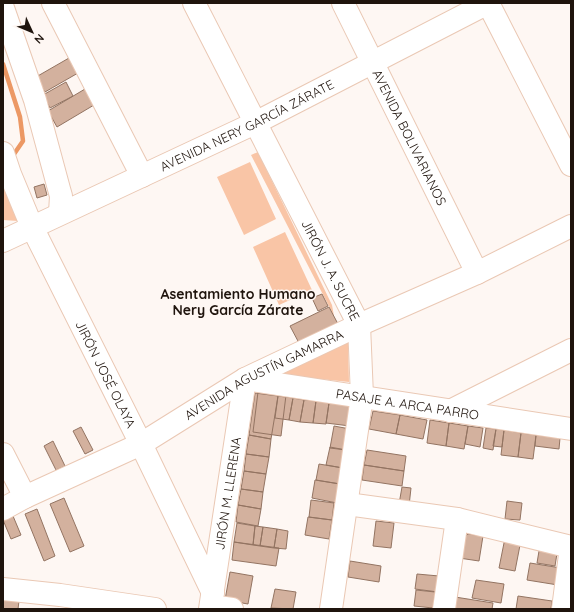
<svg xmlns="http://www.w3.org/2000/svg" width="574" height="612" font-family="Quicksand,sans-serif">
<style>
.green{fill:#f9c5a6}
.lines{fill:none;stroke-linecap:round;stroke-linejoin:round}
.stream{stroke:#ec9864;stroke-width:4.5}
.building{fill:#d3b19e;stroke:#937462}
.minor-casing{stroke:#eac8b4;stroke-width:24}
.minor{stroke:#fff;stroke-width:22}
.labels{text-anchor:middle;dominant-baseline:central;stroke-width:3;stroke-linejoin:round;paint-order:stroke}
.street-label{font-size:13px;fill:#1f140d;stroke:#fef7f3}
.neighbourhood-label{font-size:14px;font-weight:bold;fill:#1f140d;stroke:#fef7f3}
</style>
<rect width="100%" height="100%" fill="#fef7f3"/>
<path class="green" d="M258,152l74,153 2,11 -83,-161z
M250,162l26,57 -32,16 -27,-58z
M5,185l13,36 -15,-1v-31z
M285,232l27,58 -33,15 -26,-58z
M348,340l1,42 -68,-7 2,-5z"/>
<g class="lines">
<path class="stream" d="M3,64l17,53 3,24 -11,16"/>
</g>
<path class="building" d="M69,58l9,15 -33,19 -9,-15z
M66,82l7,14 -23,12 -7,-13z
M85,89l9,16 -37,22 -9,-16z
M44,184l3,11 -10,3 -3,-11z
M322,294l6,12 -10,5 -6,-13z
M329,307l9,17 -39,19 -9,-17z
M258,392l28,3 -5,41 -28,-4z
M255,393l23,3 -7,43 -22,-4z
M278,396l15,2 -4,22 -14,-2z
M293,398l11,2 -4,22 -11,-2z
M304,400l12,1 -3,22 -13,-1z
M316,401l13,2 -3,21 -13,-1z
M329,403l24,3 -3,20 -24,-3z
M373,411l27,4 -4,19 -27,-5z
M400,415l27,5 -4,19 -27,-5z
M430,420l19,3 -3,23 -19,-3z
M449,423l19,3 -4,23 -18,-3z
M334,426l16,3 -4,21 -16,-2z
M468,426l15,2 -3,19 -15,-3z
M81,427l12,23 -8,4 -12,-23z
M486,428l10,1 -3,21 -10,-2z
M496,429l8,1 -2,17 -9,-1z
M504,430l17,3 -3,24 -17,-2z
M521,433l15,2 -3,24 -15,-2z
M249,435l22,4 -2,18 -23,-3z
M536,435l24,3 -1,11 -24,-3z
M53,441l12,25 -9,4 -12,-24z
M330,447l16,3 -3,18 -17,-3z
M367,450l39,6 -2,15 -40,-6z
M246,454l23,3 -3,17 -22,-3z
M319,464l24,4 -3,16 -24,-4z
M364,465l40,6 -2,15 -40,-6z
M244,471l22,3 -3,18 -22,-3z
M315,480l25,4 -3,19 -25,-5z
M402,487l9,1 -2,18 -10,-2z
M241,489l22,3 -2,17 -23,-4z
M64,498l20,48 -14,6 -20,-48z
M311,500l23,3 -2,17 -23,-3z
M507,501l15,2 -2,17 -15,-1z
M238,505l23,4 -3,17 -22,-4z
M37,509l18,47 -11,5 -19,-47z
M13,516l8,19 -10,4 -8,-19z
M308,517l24,3 -3,19 -24,-4z
M376,521l18,2 -3,25 -18,-2z
M237,523l18,3 -2,19 -19,-3z
M255,526l8,1 -3,19 -7,-1z
M263,527l14,2 -3,19 -14,-2z
M277,529l11,2 -2,18 -12,-1z
M468,534l15,2 -4,25 -20,-3 3,-20z
M505,538l16,2 -6,31 -16,-3z
M234,542l45,6 -3,18 -44,-6z
M540,545l18,2 -3,19 -18,-3z
M350,561l31,5 -2,16 -31,-5z
M530,563l31,5 -3,17 -31,-5z
M230,572l23,4 -5,28 -23,-4z
M417,574l22,2 -1,16 -23,-3z
M476,580l28,4 -3,19 -29,-5z
M275,589l21,3 -3,17 -22,-1z
M416,590l19,2 -2,16 -19,-2z
M518,596l34,5 -1,8h-35z
M455,597l38,6 -1,6h-39z
M3,599l16,2 -1,8h-15z"/>
<g class="lines">
<defs>
<g id="minor">
<path d="M53,3l89,173"/>
<path id="s1" d="M194,3l165,322 3,71 -31,213"/>
<path id="s2" d="M343,3l134,270"/>
<path d="M488,3l83,162"/>
<path d="M3,8l32,92 24,89 2,7 -1,17"/>
<path id="s3" d="M3,153l7,21 22,53 109,217 72,149"/>
<path id="s4" d="M3,241l252,-118 233,-120"/>
<path d="M450,411l121,-61"/>
<path d="M3,454l22,43"/>
<path d="M347,504l110,15 114,28"/>
<path id="s5" d="M3,509l22,-12 116,-53 104,-65 114,-54 118,-52 94,-47"/>
<path d="M3,589l57,6 95,14"/>
<path d="M211,606l21,3"/>
<path id="s6" d="M210,609l35,-230 326,50"/>
<path d="M444,609l13,-90"/>
<path d="M563,609l8,-62"/>
</g>
</defs>
<use href="#minor" class="minor-casing"/>
<use href="#minor" class="minor"/>
</g>
<g class="labels">
<g class="street-label">
<text stroke="none"><textPath href="#s4" startOffset="270">AVENIDA NERY GARCÍA ZÁRATE</textPath></text>
<text stroke="none"><textPath href="#s2" startOffset="150">AVENIDA BOLIVARIANOS</textPath></text>
<text stroke="none"><textPath href="#s1" startOffset="300">JIRÓN J. A. SUCRE</textPath></text>
<text stroke="none"><textPath href="#s3" startOffset="244">JIRÓN JOSÉ OLAYA</textPath></text>
<text stroke="none"><textPath href="#s5" startOffset="294">AVENIDA AGUSTÍN GAMARRA</textPath></text>
<text stroke="none"><textPath href="#s6" startOffset="397">PASAJE A. ARCA PARRO</textPath></text>
<text stroke="none"><textPath href="#s6" startOffset="117">JIRÓN M. LLERENA</textPath></text>
</g>
<g class="neighbourhood-label">
<text x="238" y="294">Asentamiento Humano<tspan x="238" dy="16">Nery García Zárate</tspan></text>
</g>
</g>
<rect width="574" height="612" fill="none" stroke="#1f140d" stroke-width="8"/>
<g transform="translate(32 32) rotate(134)" stroke="#fef7f3" stroke-width="3" paint-order="stroke">
<path d="M0-3L7 15L0 10L-7 15Z" fill="#1f140d"/>
<text y="-6" font-size="11" font-weight="bold" text-anchor="middle" fill="#1f140d">N</text>
</g>
</svg>
